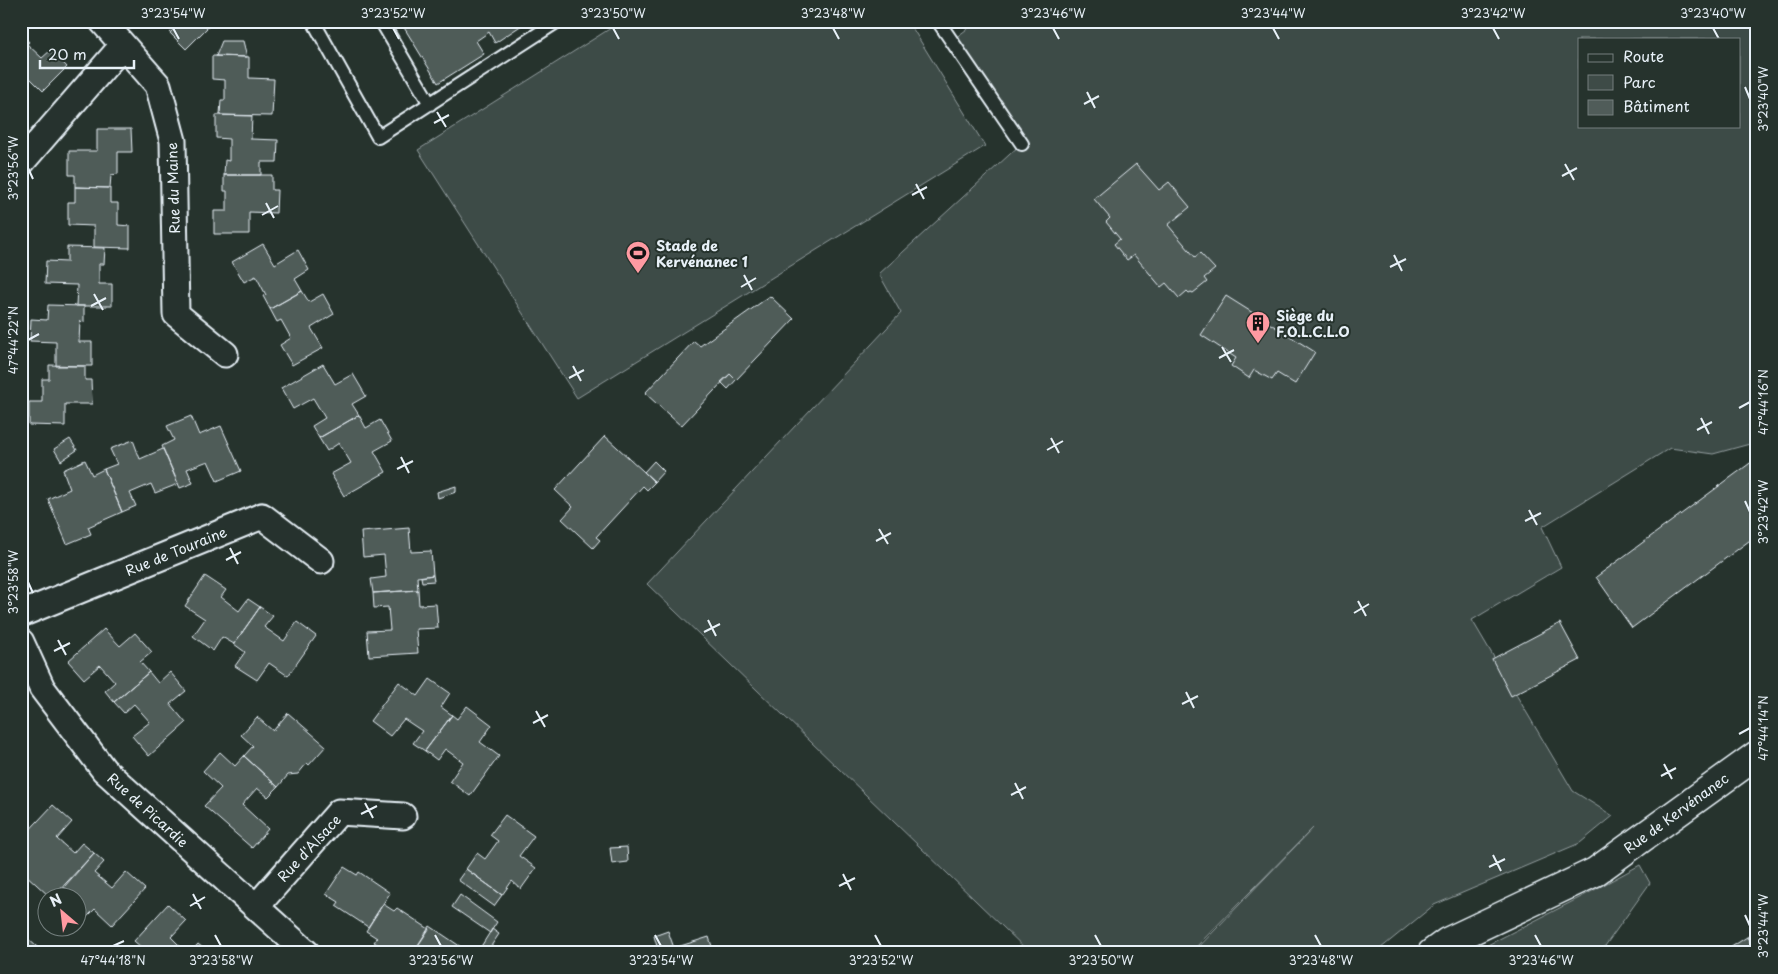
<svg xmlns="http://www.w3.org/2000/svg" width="1778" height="974" font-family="'Playpen Sans',sans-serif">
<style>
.green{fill:#3e4b47;stroke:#939ea0;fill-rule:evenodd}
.building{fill:#505c59;stroke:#e8f1f8}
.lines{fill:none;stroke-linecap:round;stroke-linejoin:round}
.lane-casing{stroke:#e8f1f8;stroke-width:16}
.street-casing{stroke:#e8f1f8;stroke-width:29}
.secondary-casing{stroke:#e8f1f8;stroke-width:31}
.lane{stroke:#26332d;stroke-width:12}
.street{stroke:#26332d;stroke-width:25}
.secondary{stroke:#26332d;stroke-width:28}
.ticks{fill:none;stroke:#e8f1f8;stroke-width:2}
.labels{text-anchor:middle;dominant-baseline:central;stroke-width:4;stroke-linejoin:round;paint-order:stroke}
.street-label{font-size:14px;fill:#e8f1f8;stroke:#26332d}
.poi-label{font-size:14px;font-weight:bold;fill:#e8f1f8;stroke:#26332d;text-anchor:start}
.neatline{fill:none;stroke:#e8f1f8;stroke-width:2}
.ticks-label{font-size:12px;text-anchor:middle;fill:#e8f1f8}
</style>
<rect width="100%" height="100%" fill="#26332d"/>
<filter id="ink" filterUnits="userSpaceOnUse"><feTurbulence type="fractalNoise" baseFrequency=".02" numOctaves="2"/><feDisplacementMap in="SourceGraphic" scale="10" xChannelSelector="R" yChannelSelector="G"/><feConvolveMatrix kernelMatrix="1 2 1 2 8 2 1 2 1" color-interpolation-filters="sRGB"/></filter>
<g filter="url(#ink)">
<path class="green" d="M622,21h286l77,125 -408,252 -159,-248z
M978,21h779v421l-44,12 -43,-6 -128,79 19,40 -89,53 101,171 40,25 -33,27 -146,62 -59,48h-182l120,-125 -123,125h-160l-383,-369 254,-271 -22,-39 142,-130 -70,-103zM1579,39h160v87h-160z
M1640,865l10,18 -50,70h-128l111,-57z"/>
<path class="building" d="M177,21h33l2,2 -26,26 -16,-16 9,-10z
M400,21h119l3,4 -27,18 -6,-11 -13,9 8,13 -46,29z
M21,33l8,9 -2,2 15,14 9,-8 16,17 -24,24 -16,-16 -6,6z
M222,41h21l4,16 -31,-1z
M212,56l37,1v21l25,1 -2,37 -52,-1 1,-15h4v-20l-13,-1z
M216,115l36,1 -1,23 27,1 -1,22h-16v13h-37l1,-15 4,1v-22l-13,-1z
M97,129h34l1,23h-14v22l-7,1 -1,13 -35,-1v-12h-6v-24h28z
M1136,164l23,26 10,-8 21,25 -22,18 27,32 5,-4 15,16 -11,9 3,4 -14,11 -2,-1 -2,1 -2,-2 -8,7 -13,-15 -5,4 -27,-32 -7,5 -13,-16 6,-5 -14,-17 4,-4 -16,-19z
M224,175h48v15h5l-1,23 -27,-1v22h-35v-23h13v-20h-3z
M75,187l35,1v15h8v22l12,1v22l-36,-1v-21l-26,-1v-23h7z
M263,244l12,20 23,-14 11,20 -14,9 7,12 -32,18 -7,-13 3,-1 -10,-19 -12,6 -12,-20z
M67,247l38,1 -1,16h-5v20h13v22h-36l1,-21 -32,-1 1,-23 21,1z
M302,291l7,11 14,-8 11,20 -23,14 12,20 -31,17 -12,-20 11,-7 -10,-18 -4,2 -7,-13z
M770,296l24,23 -58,61 -6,-6 -49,52 -36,-33 49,-52 6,5z
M1226,296l89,56 -20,32 -18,-11 -5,7 -18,-10 -5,8 -18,-12 5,-8 -35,-23z
M48,305l36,1v16l-4,-1 -1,21h13v24h-36v-24l-26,-1 1,-22 16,1z
M323,364l12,20 18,-10 13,22 -14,8 7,11 -40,23 -7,-12 13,-8 -12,-20 -20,11 -12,-21z
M49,365l36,1v14h6l1,24h-27v22l-36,-1v-23h13v-23h7z
M730,374l6,6 -8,9 -7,-7z
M359,415l7,13 14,-8 12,21 -18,10 12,21 -42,24 -13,-22 20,-11 -12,-20 -12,8 -8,-13z
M191,416l8,19 22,-9 20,45 -24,10 -9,-20 -21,8 6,14 -13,5 -18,-42 12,-6 -7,-14z
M605,436l50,46 -8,8 -4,-4 -47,51 4,3 -7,8 -31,-29 11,-12 -18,-17z
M70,439l7,11 -16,11 -7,-12z
M133,440l7,19 23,-10 15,35 -23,9 -4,-9 -21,9 6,13 -14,6 -18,-43 13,-5 -7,-15z
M1757,458v77l-125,93 -36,-51z
M85,460l7,15 12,-6 18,43 -34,15 3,7 -24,10 -19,-45 22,-10 -7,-19z
M654,461l10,10 -10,11 -10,-10z
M456,486v6l-18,6 -1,-6z
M409,528l2,24 20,-1 2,24 -16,2 1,13 -45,3 -2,-14 15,-2 -2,-22 -21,2 -2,-25z
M433,575l1,6 -12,1 -1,-5z
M205,576l21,14 -5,7 18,14 9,-12 12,8 -26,37 -12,-7 -9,14 -20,-15 12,-17 -20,-13z
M418,590l1,15 17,-1 2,24 -22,1 2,24 -49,3 -2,-25 23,-1 -2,-23 -14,1 -1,-15z
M260,607l13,9 -9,11 20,14 13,-19 19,14 -28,40 -19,-13 -12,17 -22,-14 10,-14 -11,-8z
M1560,623l20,37 -69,36 -19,-37z
M104,629l16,17 15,-13 17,19 -12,10 9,10 -35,30 -9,-11 10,-9 -15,-17 -16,14 -16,-18z
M149,672l9,11 12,-11 16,19 -16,13 16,19 -37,33 -17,-20 18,-14 -16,-18 -10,9 -10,-11z
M430,679l20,14 -9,14 11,8 -27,36 -12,-8 9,-12 -18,-12 -14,17 -20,-15 29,-39 19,14z
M467,706l25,19 -12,17 19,14 -29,40 -20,-15 13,-19 -18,-13 -8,11 -12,-9 27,-36 5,4z
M288,713l38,33 -17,19 -2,-2 -9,11 -10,1 -10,12 -34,-31 9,-10 -12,-11 16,-18 16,14z
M220,752l15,14 9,-10 34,31 -10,10 -11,-9 -15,17 26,24 -16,19 -48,-42 17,-18 -18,-17z
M21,777l7,10 -7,5z
M53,805l19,17 -15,17 16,14 9,-10 12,10 -40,43h-5l-25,-23 -3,2v-36z
M505,815l29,21 -15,20 17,12 -15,21 -9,-8 -10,14 -36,-26 11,-16 8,6 13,-18 -8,-6z
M627,847l1,15 -16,2 -2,-16z
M94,853l10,9 -10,11 18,15 14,-16 19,17 -33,36 -17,-16 -15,15 -2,-2v-26h-6l1,-1 -9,-8z
M344,867l13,8 2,-3 31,21 -22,34 -32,-21 3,-4 -13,-8z
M466,869l36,26 -8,11 -36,-26z
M64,887l9,8 -1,1h-18z
M460,895l37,27 -7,11 -38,-26z
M168,904l18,17 -15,16 16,16h-39l-14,-12z
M383,904l11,7 3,-3 32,21 -16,24h-22l-17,-11 3,-4 -11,-7z
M430,926l40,27h-57z
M492,929l7,5 -12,18 1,1h-11z
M668,931l6,17 35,-11 5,16h-55l-5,-17z
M1757,931v22h-1l-9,-16z
M1747,937l9,16h-34z
M28,939l16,14h-23v-7z
M198,944l11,9h-19z"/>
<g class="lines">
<defs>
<path id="lane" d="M313,21l65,116 180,-116
M381,21l49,83
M938,21l84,123"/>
<path id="street" d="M102,21l56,64 15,56 3,173 49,40
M21,163l102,-118
M21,614l241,-98 59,45
M21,642l21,46 62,82 203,183
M256,907l83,-95 64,4"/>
<path id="secondary" d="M1432,953l15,-11 148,-70 162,-117"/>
</defs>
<use href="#lane" class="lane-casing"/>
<use href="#street" class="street-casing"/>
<use href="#secondary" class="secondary-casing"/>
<use href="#lane" class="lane"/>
<use href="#street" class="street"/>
<use href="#secondary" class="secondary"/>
</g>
</g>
<path class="ticks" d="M173,28l6,11M393,28l6,11M613,28l6,11M833,28l6,11M1053,28l6,11M1273,28l6,11M1493,28l6,11M1713,28l6,11M1745,87l5,12M1087,92l8,16M1084,104l15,-8M437,112l9,15M434,123l15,-8M1565,164l9,16M28,168l5,11M1562,176l15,-8M916,184l8,15M912,195l15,-8M266,203l8,15M262,215l16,-9M1394,255l8,16M1390,267l16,-8M744,275l8,15M741,287l15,-9M94,294l9,16M91,306l15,-8M28,340l11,-6M1222,347l9,15M1219,358l15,-8M573,366l8,15M569,378l15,-8M1739,408l11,-6M1701,418l8,16M1697,430l15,-8M1051,438l8,15M1047,450l16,-9M401,457l8,16M397,469l16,-8M1745,501l5,11M1529,510l8,15M1525,521l16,-8M879,529l9,15M876,541l15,-8M230,548l8,16M226,560l15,-8M28,582l5,11M1358,601l8,15M1354,613l15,-9M708,620l8,16M704,632l16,-8M58,640l8,15M54,651l16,-8M1186,692l8,16M1182,704l16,-8M536,711l9,16M533,723l15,-8M1739,734l11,-6M1664,764l8,15M1661,776l15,-8M1015,783l8,16M1011,795l15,-8M365,803l8,15M361,814l16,-8M1493,855l8,16M1489,867l16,-8M843,874l8,16M839,886l16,-8M193,894l8,15M190,906l15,-9M1745,915l5,11M215,935l6,11M435,935l6,11M655,935l6,11M875,935l6,11M1095,935l6,11M1315,935l6,11M1535,935l6,11M113,946l11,-5"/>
<defs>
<symbol id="stadium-pin" viewBox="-11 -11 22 30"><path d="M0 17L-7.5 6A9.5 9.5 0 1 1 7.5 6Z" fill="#ff9aa2" stroke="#26332d"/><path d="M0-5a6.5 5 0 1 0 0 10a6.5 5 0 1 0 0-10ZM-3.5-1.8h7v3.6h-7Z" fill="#111"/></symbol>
<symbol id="building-pin" viewBox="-11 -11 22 30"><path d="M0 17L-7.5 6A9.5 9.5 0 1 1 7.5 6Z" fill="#ff9aa2" stroke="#26332d"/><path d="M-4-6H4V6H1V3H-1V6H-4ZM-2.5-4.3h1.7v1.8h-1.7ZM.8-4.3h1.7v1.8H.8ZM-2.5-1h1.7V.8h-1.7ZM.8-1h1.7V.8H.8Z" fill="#111"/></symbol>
</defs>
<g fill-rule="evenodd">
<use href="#stadium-pin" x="624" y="239" width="28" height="38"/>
<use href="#building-pin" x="1244" y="309" width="28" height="38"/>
</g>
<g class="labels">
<g class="street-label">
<text transform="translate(173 188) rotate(-92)">Rue du Maine</text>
<text transform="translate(176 551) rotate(-22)">Rue de Touraine</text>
<text transform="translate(148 810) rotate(42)">Rue de Picardie</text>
<text transform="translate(1676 813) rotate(-36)">Rue de Kervénanec</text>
<text transform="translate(309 848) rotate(-47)">Rue d'Alsace</text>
</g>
<g class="poi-label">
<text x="656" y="245">Stade de<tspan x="656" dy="16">Kervénanec 1</tspan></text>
<text x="1276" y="315">Siège du<tspan x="1276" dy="16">F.O.L.C.L.O</tspan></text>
</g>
</g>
<rect width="1778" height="974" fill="none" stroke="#26332d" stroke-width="55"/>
<rect x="1578" y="38" width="162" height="90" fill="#26332d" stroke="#747f7e"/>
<rect x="1588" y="54" width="25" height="8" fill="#26332d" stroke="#747f7e"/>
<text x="1623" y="62" font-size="15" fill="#e8f1f8">Route</text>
<rect x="1588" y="75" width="25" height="15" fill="#3e4b47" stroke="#747f7e"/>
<text x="1623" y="88" font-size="15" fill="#e8f1f8">Parc</text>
<rect x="1588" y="100" width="25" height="15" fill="#505c59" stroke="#747f7e"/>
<text x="1623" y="112" font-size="15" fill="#e8f1f8">Bâtiment</text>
<g transform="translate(62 912) rotate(332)"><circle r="24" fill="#26332d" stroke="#747f7e"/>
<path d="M0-4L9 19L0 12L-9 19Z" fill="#ff9aa2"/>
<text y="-8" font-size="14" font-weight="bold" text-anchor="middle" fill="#e8f1f8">N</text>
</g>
<path d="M40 60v8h94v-8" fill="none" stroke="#e8f1f8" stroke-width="2.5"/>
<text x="48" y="60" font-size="15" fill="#e8f1f8" stroke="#26332d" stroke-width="4" paint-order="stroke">20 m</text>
<rect x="28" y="28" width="1722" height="918" class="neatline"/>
<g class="ticks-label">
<text x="173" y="18">3°23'54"W</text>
<text x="393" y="18">3°23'52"W</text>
<text x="613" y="18">3°23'50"W</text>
<text x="833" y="18">3°23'48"W</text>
<text x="1053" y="18">3°23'46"W</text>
<text x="1273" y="18">3°23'44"W</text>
<text x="1493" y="18">3°23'42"W</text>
<text x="1713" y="18">3°23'40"W</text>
<text transform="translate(1764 99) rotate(-90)" y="4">3°23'40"W</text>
<text transform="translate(14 168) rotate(-90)" y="4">3°23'56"W</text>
<text transform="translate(14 340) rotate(-90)" y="4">47°44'22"N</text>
<text transform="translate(1764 402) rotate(-90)" y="4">47°44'16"N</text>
<text transform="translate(1764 512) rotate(-90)" y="4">3°23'42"W</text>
<text transform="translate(14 582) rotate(-90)" y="4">3°23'58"W</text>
<text transform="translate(1764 728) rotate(-90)" y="4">47°44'14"N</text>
<text transform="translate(1764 926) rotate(-90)" y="4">3°23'44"W</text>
<text x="113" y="965">47°44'18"N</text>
<text x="221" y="965">3°23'58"W</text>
<text x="441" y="965">3°23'56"W</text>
<text x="661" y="965">3°23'54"W</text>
<text x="881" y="965">3°23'52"W</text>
<text x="1101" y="965">3°23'50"W</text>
<text x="1321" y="965">3°23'48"W</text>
<text x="1541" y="965">3°23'46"W</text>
</g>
</svg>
